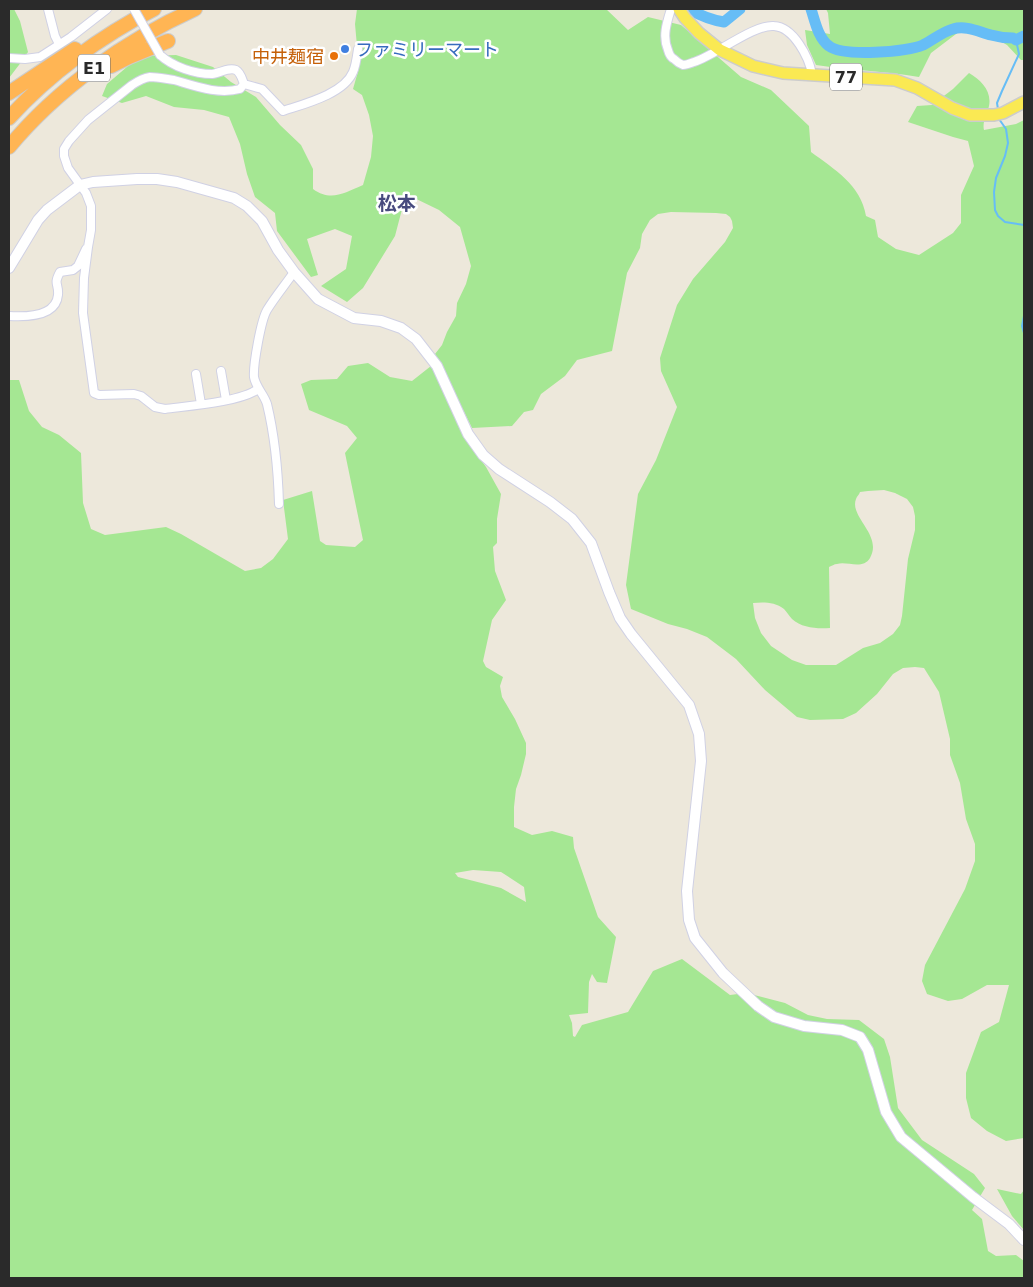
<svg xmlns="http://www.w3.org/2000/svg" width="1033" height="1287" font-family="'DejaVu Sans','Noto Sans JP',sans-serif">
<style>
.green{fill:#a5e793;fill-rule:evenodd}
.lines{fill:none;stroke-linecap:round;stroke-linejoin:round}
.stream{stroke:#66bdf6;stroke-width:2}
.river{stroke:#66bdf6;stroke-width:11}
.street-casing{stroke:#d0d1e4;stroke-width:10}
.secondary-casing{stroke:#d0d1e4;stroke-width:12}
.primary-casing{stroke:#ccc;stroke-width:14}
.highway-casing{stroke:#ccc;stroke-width:16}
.street{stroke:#fff;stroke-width:8}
.secondary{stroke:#fff;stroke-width:10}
.primary{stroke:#fae953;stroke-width:11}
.highway{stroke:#ffb554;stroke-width:14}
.street-bridge-casing{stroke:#d0d1e4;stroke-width:10;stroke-linecap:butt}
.street-bridge{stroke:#fff;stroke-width:8}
.shop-dot{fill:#3f7fe0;stroke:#fff;stroke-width:2}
.food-dot{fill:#e8710a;stroke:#fff;stroke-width:2}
.labels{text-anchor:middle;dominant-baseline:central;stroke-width:5;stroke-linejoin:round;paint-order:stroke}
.shield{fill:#fff;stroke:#6a6a6a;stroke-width:1}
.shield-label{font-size:16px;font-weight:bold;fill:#2a2a2a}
.shop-label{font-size:18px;fill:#366cbe;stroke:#fff;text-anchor:start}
.food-label{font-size:18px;fill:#c56008;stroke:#fff;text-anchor:end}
.neighbourhood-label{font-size:19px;font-weight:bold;fill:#474a7e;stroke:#fff}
</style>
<rect width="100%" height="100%" fill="#ede8db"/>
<path class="green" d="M9,9h5l6,12 8,31 -6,9 -13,17z
M357,9h249l22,21 20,-13 33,8 60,52 30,13 38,36 2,26c23,17 50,33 55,64l9,4 3,17 18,12 23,6 34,-22 8,-10v-28l13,-29 -6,-25 -15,-4 -45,-15 9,-16 15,-1 21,-16 16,-16c12,7 23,18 20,33 -2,9 -7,16 -5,24l32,-6 8,-4v1018l-18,3 -19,-10 -16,-13 -5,-20v-25l15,-41 18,-10 10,-37h-22l-25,14 -14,2 -21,-7 -5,-13 3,-16 40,-76 10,-28v-17l-9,-25 -6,-36 -10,-28v-16l-11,-47 -15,-24 -9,-1 -12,1 -10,6 -16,20 -21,19 -13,6 -33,1 -13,-3 -32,-27 -29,-31 -29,-22 -20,-8 -19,-5 -37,-15 -5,-24 12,-91 18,-34 21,-53 -16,-36 -1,-13 17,-53 16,-26 32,-37 8,-14 -1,-7 -2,-4 -4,-3 -10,-1 -45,-1 -13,2 -8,6 -8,14 -2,14 -13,25 -15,78 -35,9 -12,16 -24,18 -8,16 -9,2 -12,14 -40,2 -37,-74 7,-9 5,-13 9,-16 1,-13 9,-19 5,-18 -11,-39 -21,-17 -33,-16 -11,42 -32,52 -16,14 -26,-16 25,-17 6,-33 -17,-7 -28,10 11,36 -7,2 -34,-46 -2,-18 -20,-16 -8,-23 -7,-30 -11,-27 -25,-7 -30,-3 -28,-11 -24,7 -20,-7 5,-12 21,-18 16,-10 32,-1 37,12 18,15 25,15 24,28 21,20 12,24v20c18,13 31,4 50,-4l8,-28 2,-21 -4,-21 -7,-20 -9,-6 6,-21 -4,-44zM884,490l11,3 12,6 6,8 2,9v14l-7,29 -6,57 -2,9 -7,9 -13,9 -17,5 -27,17h-30l-14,-5 -21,-14 -10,-13 -6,-15 -2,-15c11,-1 22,-1 31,6 3,3 5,7 8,10 10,9 25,10 38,9l-1,-61c3,-1 5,-3 8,-3 10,-3 26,6 33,-6 13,-23 -21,-41 -14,-59 1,-3 3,-4 4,-7l8,-1z
M826,9h198v51h-3l-14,-15 -19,-11 -28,-3 -29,22 -12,24c-34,-6 -69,-7 -103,-12l-9,-20 -2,-15 25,4 -2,-21z
M368,363l22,14 22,4 19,-15 45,87 10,14 15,27 -4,25v24l-4,4 2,24 11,29 -14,20 -9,41 3,6 17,10 -3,9 2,11 13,22 11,24v11l-5,21 -5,14 -2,18v20l18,8 20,-4 21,6 1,11 24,69 18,20 -9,46 -10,-1 -5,-8 -3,8 -1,31 -19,2 3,8 1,13 2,1 7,-12 46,-13 25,-41 29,-12 48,36 16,-2 39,10 23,12 19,4 32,1 25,19 6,18 8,51 24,32 52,34 11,14 -13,22 10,9 6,32 8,5 20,-1 8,6v17h-1015v-898h10l10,31 13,16 17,8 22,18 2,50 8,26 14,6 61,-8 15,7 64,37 16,-3 12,-9 15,-20 -5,-39 29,-9 8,50 6,4 29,2 8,-7 -18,-87 12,-15 -10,-12 -38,-16 -8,-26 10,-4 26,-1 11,-13zM473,870l28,2 23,15 2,15 -25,-14 -43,-11 -3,-4z
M997,1189l24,5 3,-4v40l-12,-14z"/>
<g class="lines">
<path class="stream" d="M998,109l-1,-6 5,-12 17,-37 -3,-14
M999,119l7,10 2,14 -3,13 -9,22 -2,14 1,18 3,6 7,6 19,3
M1024,316l-2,10 2,7"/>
<path class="river" d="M689,9c12,7 22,11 35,13l16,-13
M811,9c4,12 7,29 18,37 14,11 78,6 94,-1 10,-5 19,-13 30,-16 13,-4 26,3 38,6 7,2 15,3 22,3l3,2 8,-4"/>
<defs>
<path id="street" d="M48,9l7,27 4,8
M671,9c-4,13 -9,27 -3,41 1,4 2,7 6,9 2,2 6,5 9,6 4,0 8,-2 11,-3 22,-7 60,-38 80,-36 20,1 35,32 38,48
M160,55c13,12 35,19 52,19 8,-1 17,-7 24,-4 5,3 6,9 8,14l-4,5c-22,6 -45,-3 -66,-9 -8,-1 -16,-3 -24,-3 -7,1 -12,4 -18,8l-44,35 -19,21 -5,8v7l4,12 18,25 5,13v24l-3,17 -4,31 -1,35 11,80 5,2 35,-1 7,2 14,11 10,2c22,-3 76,-7 93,-20
M9,58l16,1 15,-2 31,-20 36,-28
M244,84l18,5 21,22c21,-7 61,-17 70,-39 3,-7 4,-16 5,-23
M9,316c17,1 47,1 49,-21 1,-12 -5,-10 2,-23l13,-2 5,-4 8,-17
M221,371l5,29
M196,374l5,30
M279,504c-1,-34 -4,-67 -12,-100 -3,-10 -11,-16 -13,-27 -1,-12 7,-57 13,-67 8,-13 18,-25 27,-38"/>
<path id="secondary" d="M9,268l29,-48 9,-10 33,-25 13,-3 44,-3h20l20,3 57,16 13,8 15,15 16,29 16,22 24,27 36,19 27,3 20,7 15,11 21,27 31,68 15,21 16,14 51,33 22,17 19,24 18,49 11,26 11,16 58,71 10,29 2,27 -14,130 2,29 6,18 28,35 35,33 16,11 30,9 38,4 18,7 8,13 18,62 15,25 72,60 36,27 15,16"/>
<path id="primary" d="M679,9l6,9 14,15 21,17 33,16 30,7 112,7 22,8 35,20 18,7h24l9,-2 21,-11"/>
<path id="highway" d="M111,66l18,-9 39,-16
M9,93l66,-44
M9,118c40,-44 92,-82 145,-109
M9,147c49,-59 116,-106 186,-138"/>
</defs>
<use href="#street" class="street-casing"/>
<use href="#secondary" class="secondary-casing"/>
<use href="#primary" class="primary-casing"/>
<use href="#highway" class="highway-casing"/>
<use href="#street" class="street"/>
<use href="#secondary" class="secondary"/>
<use href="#primary" class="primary"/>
<use href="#highway" class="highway"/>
<defs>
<path id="street-bridge" d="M134,9l26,46"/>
</defs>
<use href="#street-bridge" class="street-bridge-casing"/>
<use href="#street-bridge" class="street-bridge"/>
</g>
<circle class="shop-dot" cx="345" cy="49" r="5"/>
<circle class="food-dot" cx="334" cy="56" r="5"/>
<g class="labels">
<g class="shield">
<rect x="78" y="54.5" width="32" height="27" rx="4"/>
<rect x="830" y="63.5" width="32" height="27" rx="4"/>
</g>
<g class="shield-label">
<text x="94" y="68">E1</text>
<text x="846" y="77">77</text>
</g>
<g class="shop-label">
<text x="355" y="49">ファミリーマート</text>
</g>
<g class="food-label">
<text x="324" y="56">中井麺宿</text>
</g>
<g class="neighbourhood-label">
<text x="397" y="203">松本</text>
</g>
</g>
<rect width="1033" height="1287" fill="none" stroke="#2a2a2a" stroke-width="20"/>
</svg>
